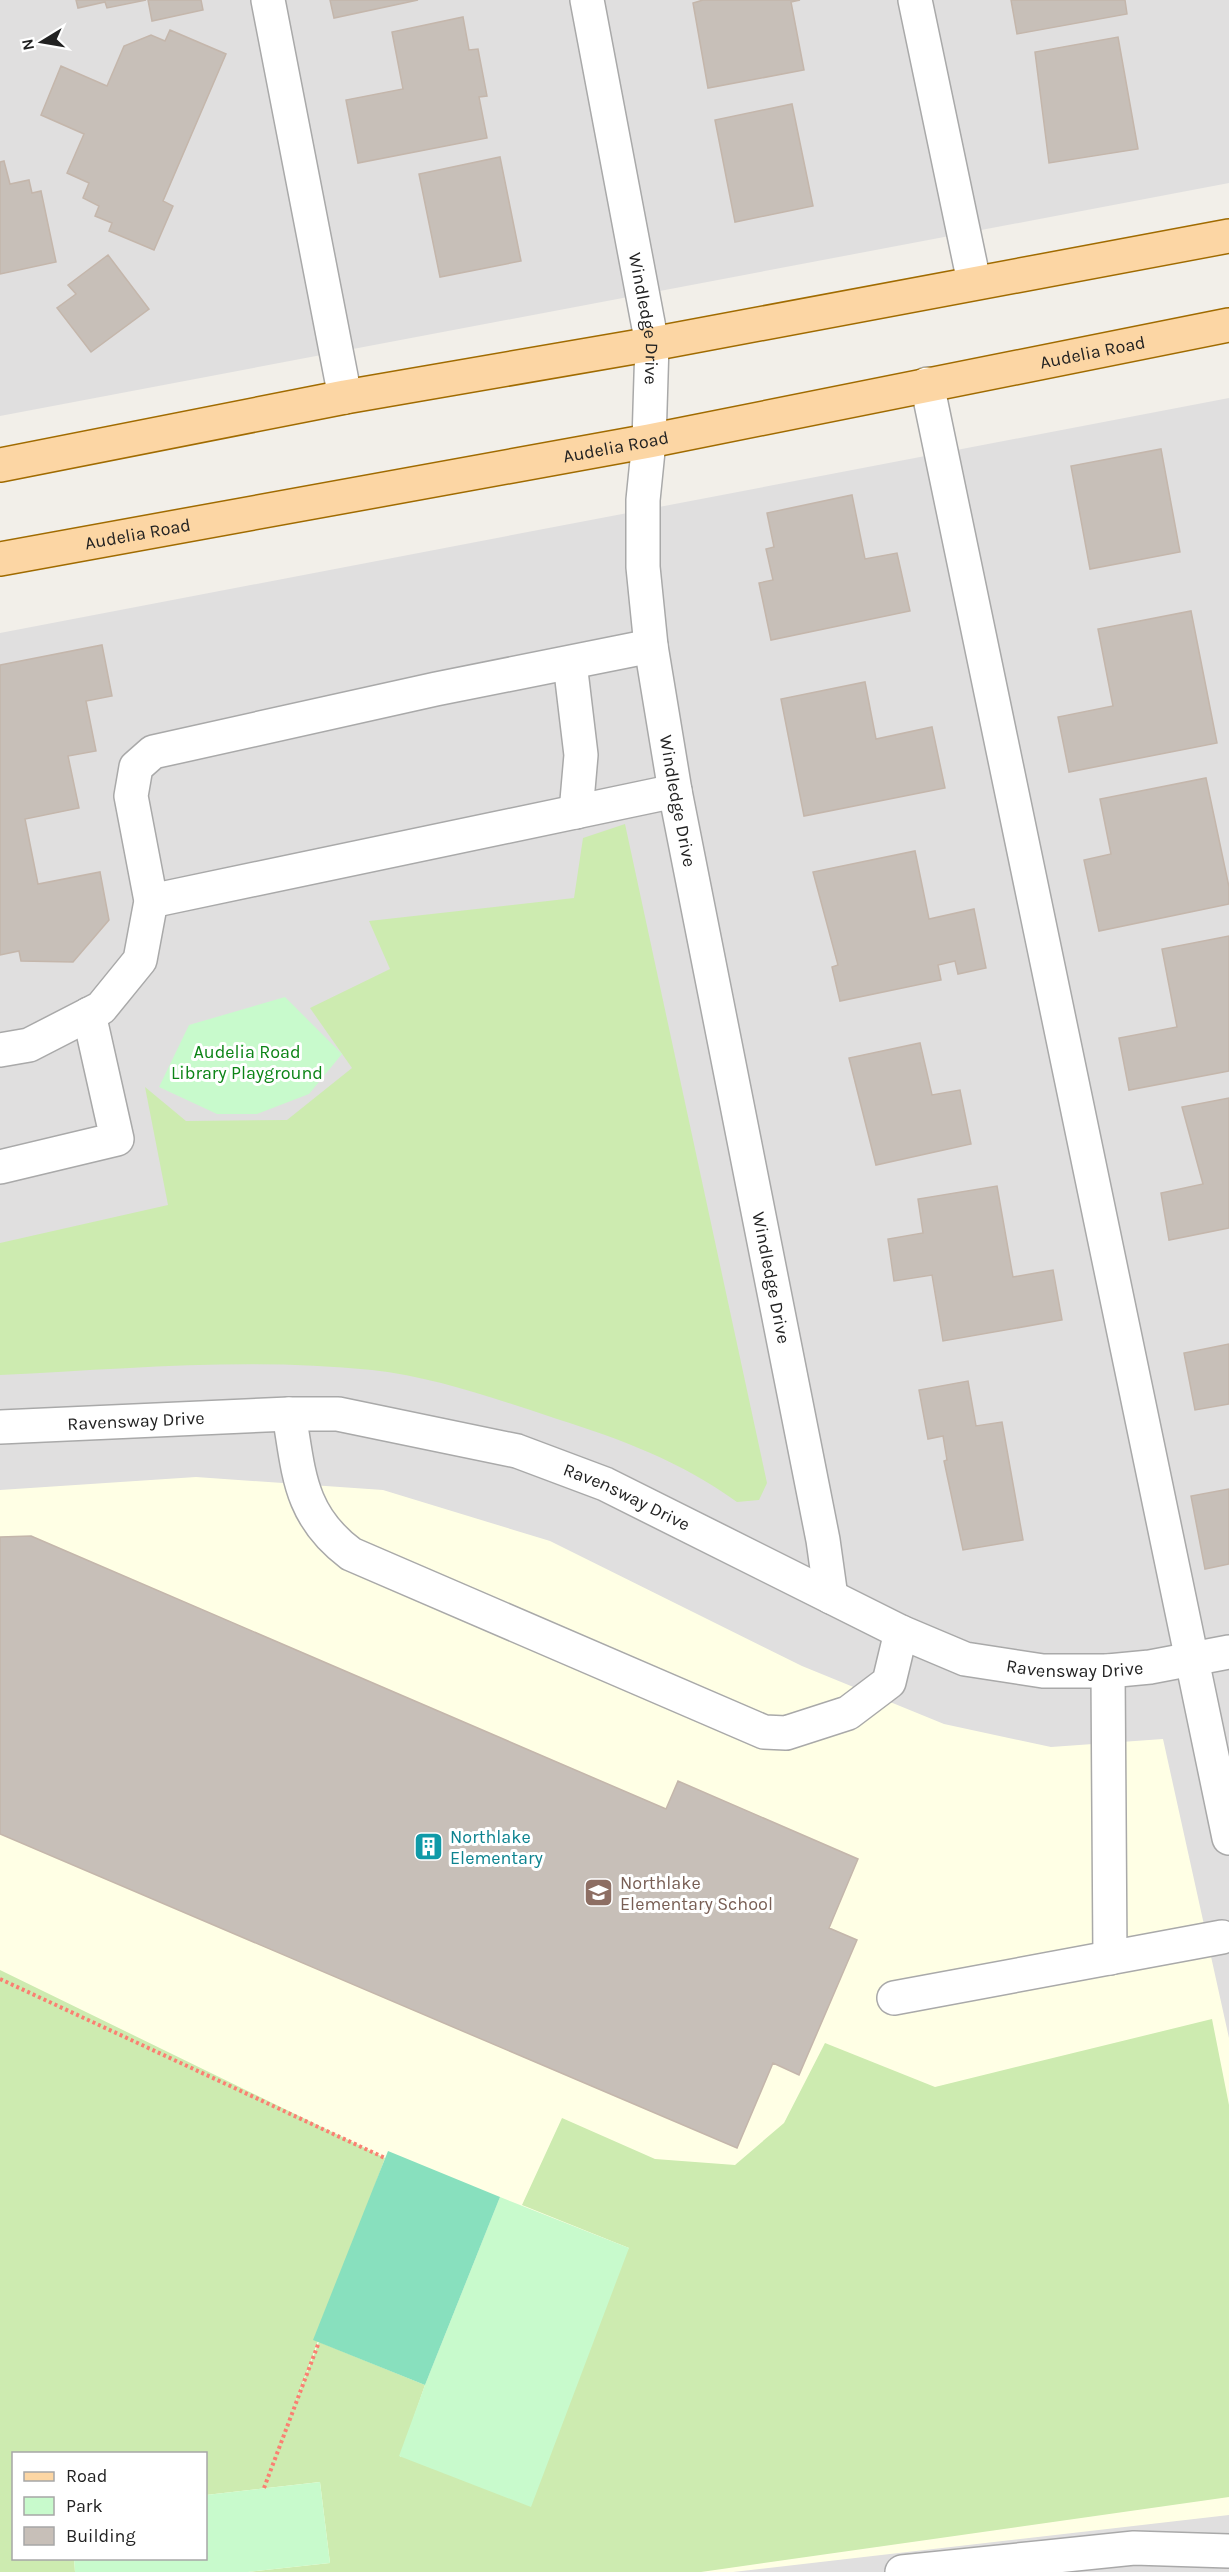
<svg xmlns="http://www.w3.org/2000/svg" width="1229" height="2572" font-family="Karla,sans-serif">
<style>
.residential{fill:#e0dfdf;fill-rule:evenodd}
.education{fill:#ffffe5;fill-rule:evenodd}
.grass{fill:#cdebb0}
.park{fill:#c8facc}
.pitch{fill:#88e0be}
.building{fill:#c7bfb8;stroke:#c4b6ab;stroke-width:1.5}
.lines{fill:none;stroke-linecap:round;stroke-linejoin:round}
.minor-casing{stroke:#a9a9a9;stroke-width:36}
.major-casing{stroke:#a06b00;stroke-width:36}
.path{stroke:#fa8072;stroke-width:4;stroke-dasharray:3 3;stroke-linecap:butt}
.minor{stroke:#fff;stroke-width:33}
.major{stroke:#fcd6a4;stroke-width:33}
.labels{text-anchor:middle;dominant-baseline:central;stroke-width:6;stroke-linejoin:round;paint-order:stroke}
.street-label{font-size:18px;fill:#222;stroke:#fff}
.park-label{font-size:18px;fill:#0c8416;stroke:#fff}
.culture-label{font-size:18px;fill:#0d838f;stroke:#fff;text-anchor:start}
.education-label{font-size:18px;fill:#785e54;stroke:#fff;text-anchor:start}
</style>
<rect width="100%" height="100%" fill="#f2efe9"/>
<path class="residential" d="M0,0h1229v183l-1229,233z
M1229,398v2174h-1229v-1939zM14,2454h192v104h-192z"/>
<path class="education" d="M196,1477l187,13 167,51 252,125 142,58 107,23 112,-8 66,299v477l-496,57h-733v-1082zM14,2454h192v104h-192z"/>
<path class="grass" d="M625,824l142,659 -8,17 -22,2c-55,-40 -116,-63 -180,-83 -60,-20 -123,-42 -185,-49 -123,-13 -249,-1 -372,5v-132l168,-38 -23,-118 41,34 101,-1 65,-52 -42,-60 80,-39 -21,-48 205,-23 9,-60z
M0,1970l385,188 -94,256 28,-72 106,43 -25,72 229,-209 -107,-43 40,-87 93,41 80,6 49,-42 41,-80 110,44 277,-68 17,86v392l-528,75h-453l82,-9 -10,-81 -114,13v-41h-192v104l60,1 1,13h-75z"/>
<path class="park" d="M285,997l57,57 -33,40 -52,20h-40l-58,-27 30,-62z
M500,2197l129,51 -98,259 -132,-51 26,-71z
M320,2482l10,81 -82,9h-173l-1,-13 132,-1v-63z"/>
<path class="pitch" d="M388,2151l112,46 -75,188 -112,-45z"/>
<path class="building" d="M76,0h70l-39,8 -2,-6 -27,6z
M148,0h53l2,10 -51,11z
M330,0h88l-84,18z
M703,0h97l-9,2 13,68 -96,18 -15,-85z
M1011,0h114l2,14 -110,20z
M463,17l6,33 9,-1 9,47 -8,1 8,41 -129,25 -12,-63 57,-11 -11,-57z
M170,30l56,24 -63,147 10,5 -19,44 -45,-19 3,-8 -17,-7 4,-10 -16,-8 6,-15 -22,-10 17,-39 -43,-19 20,-49 46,20 17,-40 27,-11 14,6z
M1118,37l20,112 -89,14 -14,-111z
M792,104l21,102 -78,16 -20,-102z
M500,157l21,104 -81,16 -21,-103z
M4,161l6,23 19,-4 3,13 9,-2 15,71 -56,12v-112z
M108,255l41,54 -58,43 -34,-44 19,-14 -8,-9z
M1161,449l19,103 -90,17 -19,-103z
M852,495l13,64 32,-6 13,58 -139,29 -12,-57 14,-3 -7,-31 8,-2 -7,-34z
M1191,611l26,132 -148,29 -11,-55 55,-11 -15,-77z
M102,645l10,51 -26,5 10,50 -28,5 11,52 -54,11 13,65 62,-12 9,48 -36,42 -52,-1 -2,-10 -19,4v-290z
M865,682l11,57 56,-12 13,61 -141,28 -23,-117z
M1206,778l23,109v17l-130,27 -15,-71 27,-6 -11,-55z
M915,851l14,68 45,-10 12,59 -28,6 -3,-13 -17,4 3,15 -101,21 -8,-34 6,-2 -25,-93z
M1229,936v135l-100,19 -10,-52 58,-11 -15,-78z
M920,1043l12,52 28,-5 11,54 -95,21 -27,-107z
M1229,1098v130l-60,12 -8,-47 42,-9 -21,-77z
M997,1186l16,91 40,-7 9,50 -119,21 -11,-66 -38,6 -6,-42 35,-6 -5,-34z
M1229,1344v60l-34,6 -11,-57z
M968,1381l8,45 26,-4 21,118 -60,10 -19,-89 3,-1 -4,-24 -15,3 -9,-49z
M1229,1489v75l-24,5 -14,-73z
M31,1536l635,273 12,-28 180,78 -29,69 28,12 -58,135 -26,-12 -36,85 -737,-314v-297z"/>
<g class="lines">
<defs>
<g id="minor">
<path d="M268,0l77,397"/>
<path id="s1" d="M587,0l65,344 -3,97 -6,59v67l8,79 24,145 148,749 8,57"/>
<path d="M915,0l59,282"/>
<path d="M927,384l302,1454"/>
<path d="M570,663l11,92 -5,57"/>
<path d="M151,901l524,-110"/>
<path d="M0,1050l29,-5 72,-37 39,-48 11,-59 -20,-105 5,-29 17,-15 283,-63 215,-43"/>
<path d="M0,1167l117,-28 -28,-125"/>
<path d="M289,1414c10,59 10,101 62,140l413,178 22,1 62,-20 41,-31 12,-50"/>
<path id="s2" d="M0,1427l289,-13h49l179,37 88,33 296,148 64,27 78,12h65l42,-4 79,-15"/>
<path d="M1108,1671l2,287"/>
<path d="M894,1998l328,-61"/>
<path d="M902,2572l232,-24 95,3"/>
</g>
<g id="major">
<path d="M0,465l345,-68 307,-53 577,-108"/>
<path id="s3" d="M0,559l649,-118 580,-116"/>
</g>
</defs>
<use href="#minor" class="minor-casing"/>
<use href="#major" class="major-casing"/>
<path class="path" d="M0,1979l385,179
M264,2488l55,-146"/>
<use href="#minor" class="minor"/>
<use href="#major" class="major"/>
</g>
<defs>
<symbol id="building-square" viewBox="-11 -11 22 22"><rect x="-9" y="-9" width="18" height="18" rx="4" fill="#0f9aa8" stroke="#fff"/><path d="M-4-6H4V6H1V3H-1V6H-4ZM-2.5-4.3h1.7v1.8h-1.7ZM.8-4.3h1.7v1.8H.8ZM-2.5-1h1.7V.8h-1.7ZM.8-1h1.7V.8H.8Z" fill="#fff"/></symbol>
<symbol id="school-square" viewBox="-11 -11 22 22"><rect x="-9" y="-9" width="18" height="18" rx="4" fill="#8d6e63" stroke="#fff"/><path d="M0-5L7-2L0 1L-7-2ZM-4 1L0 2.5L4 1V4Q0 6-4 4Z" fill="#fff"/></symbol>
</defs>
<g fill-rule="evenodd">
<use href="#building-square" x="412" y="1830" width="33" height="33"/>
<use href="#school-square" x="582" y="1876" width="33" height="33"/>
</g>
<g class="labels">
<g class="street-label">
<text stroke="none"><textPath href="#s1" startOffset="324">Windledge Drive</textPath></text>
<text stroke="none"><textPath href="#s3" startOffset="1112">Audelia Road</textPath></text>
<text stroke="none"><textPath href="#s3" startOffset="626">Audelia Road</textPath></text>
<text stroke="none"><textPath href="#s3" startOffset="140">Audelia Road</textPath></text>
<text stroke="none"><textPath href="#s1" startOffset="810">Windledge Drive</textPath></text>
<text stroke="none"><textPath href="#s1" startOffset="1296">Windledge Drive</textPath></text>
<text stroke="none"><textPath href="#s2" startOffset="136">Ravensway Drive</textPath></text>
<text stroke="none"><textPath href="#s2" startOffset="640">Ravensway Drive</textPath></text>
<text stroke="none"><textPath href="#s2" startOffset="1126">Ravensway Drive</textPath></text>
</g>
<g class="park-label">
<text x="247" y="1052">Audelia Road<tspan x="247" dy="21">Library Playground</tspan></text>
</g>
<g class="culture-label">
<text x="450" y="1837">Northlake<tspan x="450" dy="21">Elementary</tspan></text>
</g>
<g class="education-label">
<text x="620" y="1883">Northlake<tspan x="620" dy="21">Elementary School</tspan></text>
</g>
</g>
<rect x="12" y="2452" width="195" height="108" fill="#ffffff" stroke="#a7a7a7" stroke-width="1.5"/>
<rect x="24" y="2472" width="30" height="9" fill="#fcd6a4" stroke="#a7a7a7" stroke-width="1.5"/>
<text x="66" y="2482" font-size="18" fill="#222222">Road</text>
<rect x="24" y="2497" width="30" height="18" fill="#c8facc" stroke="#a7a7a7" stroke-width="1.5"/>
<text x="66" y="2512" font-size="18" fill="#222222">Park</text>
<rect x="24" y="2527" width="30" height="18" fill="#c7bfb8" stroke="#a7a7a7" stroke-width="1.5"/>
<text x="66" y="2542" font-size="18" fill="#222222">Building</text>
<g transform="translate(42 42) rotate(259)" stroke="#ffffff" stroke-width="4.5" paint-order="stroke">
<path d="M0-4.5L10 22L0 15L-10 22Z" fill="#222222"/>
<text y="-9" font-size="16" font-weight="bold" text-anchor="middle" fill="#222222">N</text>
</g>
</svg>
